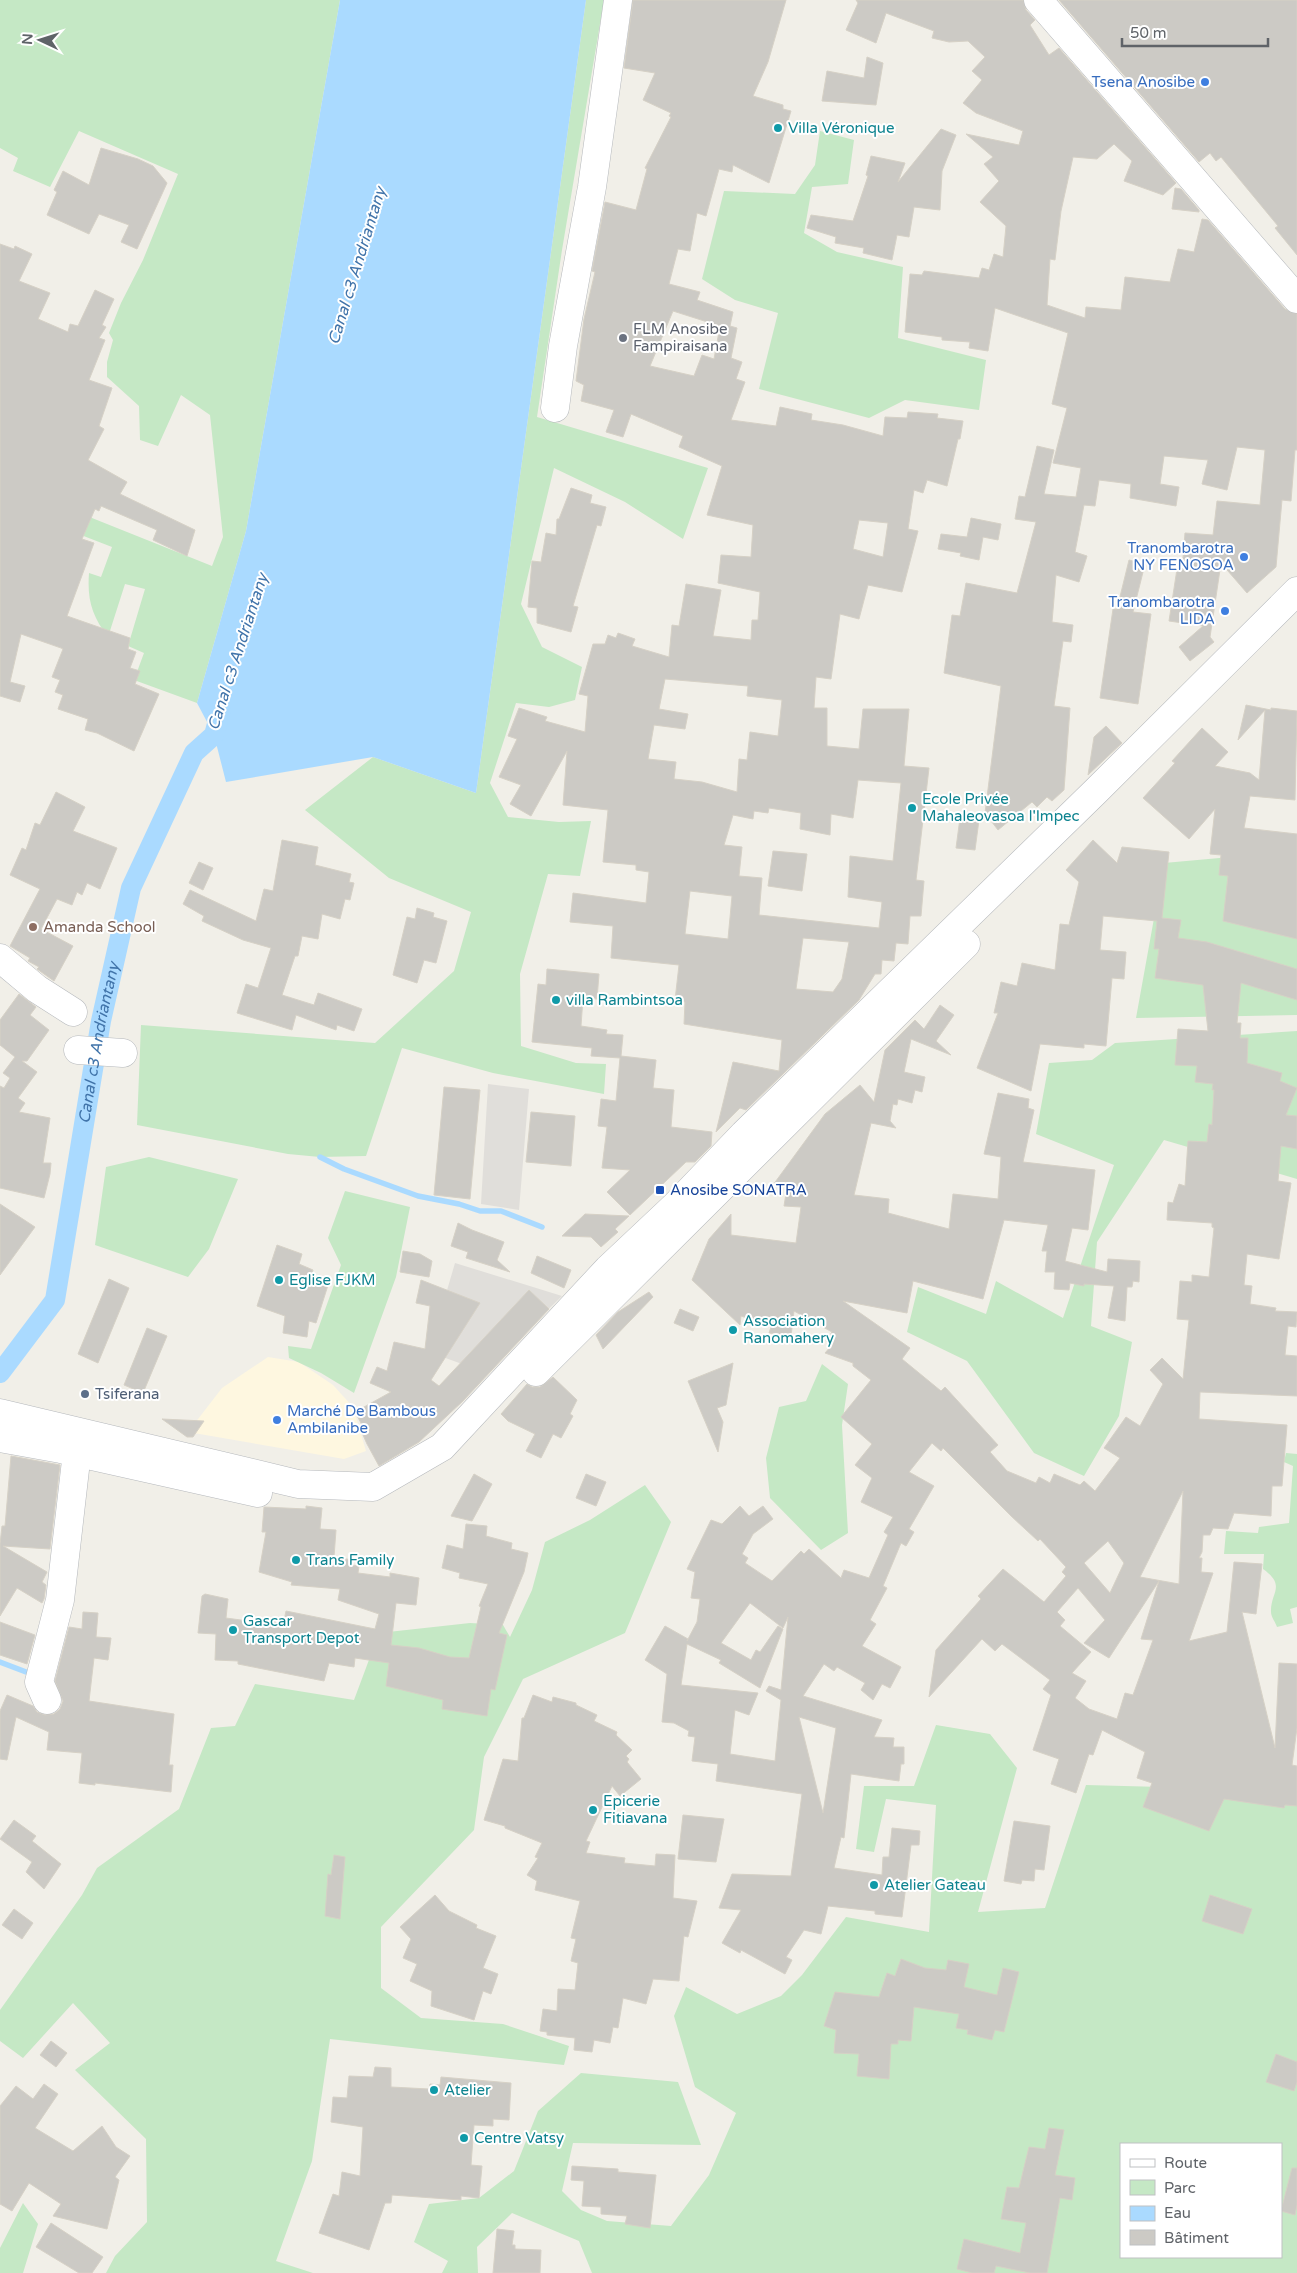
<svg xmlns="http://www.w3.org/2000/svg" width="1297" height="2273" font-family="'Varela Round',sans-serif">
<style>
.commercial{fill:#fef7e0}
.industrial{fill:#e0deda}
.green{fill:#c5e8c5;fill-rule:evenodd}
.water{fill:#aadaff}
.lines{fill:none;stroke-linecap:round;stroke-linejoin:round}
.stream{stroke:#aadaff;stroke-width:5.5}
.canal{stroke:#aadaff;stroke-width:20}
.building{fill:#cccac5;stroke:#d6d1c6;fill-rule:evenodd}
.minor-casing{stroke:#b5b8bc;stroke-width:29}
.minor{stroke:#fff;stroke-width:28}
.shop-dot{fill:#3f7fe0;stroke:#fff;stroke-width:2}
.culture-dot{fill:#0f9aa8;stroke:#fff;stroke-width:2}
.worship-dot{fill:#6b7280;stroke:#fff;stroke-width:2}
.education-dot{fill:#8d6e63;stroke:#fff;stroke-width:2}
.transit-dot{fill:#1a4fb4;stroke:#fff;stroke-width:2}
.service-dot{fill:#5c6f8a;stroke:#fff;stroke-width:2}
.labels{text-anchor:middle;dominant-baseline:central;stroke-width:4;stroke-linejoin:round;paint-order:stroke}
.shop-label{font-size:15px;fill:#366cbe;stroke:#fff;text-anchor:end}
.culture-label{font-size:15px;fill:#0d838f;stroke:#fff;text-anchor:start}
.worship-label{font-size:15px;fill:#5b616d;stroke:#fff;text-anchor:start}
.education-label{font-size:15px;fill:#785e54;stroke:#fff;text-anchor:start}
.transit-label{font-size:15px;fill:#164399;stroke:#fff;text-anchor:start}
.service-label{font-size:15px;fill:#4e5e75;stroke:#fff;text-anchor:start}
.water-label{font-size:16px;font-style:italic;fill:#4174aa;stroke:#fff}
</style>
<rect width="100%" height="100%" fill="#f1efe8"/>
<path class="commercial" d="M268,1357l31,5 34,23 20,22 13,44 -22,8 -156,-27 34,-44z"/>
<path class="industrial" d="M488,1084l41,5 -10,121 -38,-6z
M455,1263l107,33 -78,76 -55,-20z"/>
<path class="green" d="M0,0h340l-94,531 -49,172 -63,-23 10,-27 -16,-7 17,-57 -20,-5 -17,53c-16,-21 -21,-37 -19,-64l12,4 11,-30 -31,-12 6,-19 125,50 11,-29 -13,-122 -29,-20 -23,51 -18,-6 -1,-34 -32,-29v-15l6,-22 -4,-7 12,-30 22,-43 35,-86 -99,-43 -29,56 -37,-16 5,-13 -18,-10z
M586,0h18l-42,250 -25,167 171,51 -25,71 -58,-37 -71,-34 -33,136 21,43 40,20 -7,33 -26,7 -33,-4 -26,80 18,34 51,5 32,-1 -11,55 -32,-2 -28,100 1,72 55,17 30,1 -2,30 -111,-21 -91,-25 -36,108 -46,1 -32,-3 -151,-29 4,-100 234,18 79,-72 17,-59 -82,-34 -84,-68 68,-53 103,36z
M820,131l34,9 -6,44 -36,3 -8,46 33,19 66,15 -5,71 88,22 -7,50 -74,-10 -36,18 -110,-29 19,-76 -43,-13 -33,-21 22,-88 71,3 20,-29z
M1264,854l33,2v159l-161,3 28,-155z
M1297,1031v148l-133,-39 -67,102 -6,84 41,16 -13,74 -35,60 -50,-23 -67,-92 -60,-29 11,-45 68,27 10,-33 67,37 51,-153 -78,-31 13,-71 43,-3 23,-17z
M149,1157l89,22 -29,70 -21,28 -93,-32 11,-78z
M345,1191l65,16 -14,70 -42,116 -33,-20 -32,-15 -1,-12 23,3 30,-84 -13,-27z
M822,1364l26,20 -6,41 6,108 -27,17 -51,-52 -4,-40 13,-51 27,-6z
M1286,1453l11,1v153l-7,2 3,14 -16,4c-1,-4 -6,-10 -6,-15 -1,-19 16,-26 -8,-43l1,-15h-40l2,-23 32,2 1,-6 30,-4 4,-57 -9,-4z
M645,1485l26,37 -46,111 -102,46 -39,78 -10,73 -93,97v61l40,30 82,6 66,22 -5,19 -234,-26 -18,122 -36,100 37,12h-207l9,-17 32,-34 -1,-83 -71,-69 35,-27 -37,-40 -50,55 -23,-17v-31l82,-115 15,-27 82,-59 32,-81 24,-2 20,-42 99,16 25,-67 91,-10 33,2 7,12 22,-47 13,-48 45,-22z
M936,1725l54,9 27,34 -39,144 67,-4 41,-123 152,4 59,-3v487h-705l-13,-32 -67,-28 -35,34 1,26h-36l6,-12 -34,-19 15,-38 50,-6 35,-27 24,-60 43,-38 97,9 23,63 -128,-2 -11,48 19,19 26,11 64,5 38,-51 27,-62 -41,-26 -21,-71 12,-29 51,27 44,-18 21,-21 44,-58 83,15 7,-127 -50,-6 -12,53 -18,-3 8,-63h50zM1121,2144h160v113h-160z
M23,2203l15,21 -15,49h-23v-25z"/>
<path class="water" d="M340,0h246l-110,793 -103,-36 -147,25 -12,-47 -17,-32 49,-172z"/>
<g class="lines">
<path class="stream" d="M320,1157l24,12 74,27 41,8 21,7h21l41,16
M0,1662l34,13"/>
<path class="canal" id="s1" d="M0,1373l55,-73 46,-279 30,-133 63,-135 20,-18 7,-25"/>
</g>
<path class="building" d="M633,0h153l-18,62 -15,34 30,9v4l8,2 -22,72 -36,-18 -1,7 -13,-3 -13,47 -9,-3 -7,38 -12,-2 -9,35 31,8 -3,8 36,12 -3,14 7,2 -6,30 11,4 -6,17 9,3 -14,38 45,6 4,-19 32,7 -1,6 32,5 40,11 2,-19 22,1 1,-6 30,2 -1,4 26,3 -3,18h-2l-11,47 -20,-6 -4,13 -9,-3 -6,39 10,2 -16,61 -34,-7 -9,34 -19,-5 -9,65 -15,-2 -2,31h13v38l32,3 4,-40h46l-5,57 25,2 -13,112 8,1 -3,35h-11l-2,28 -12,-1 -2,18 -12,-1 -1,14h-6l-16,26 -113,110 -6,-2 -24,24 17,-70 46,9 3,-31 -98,-16 1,-22 -10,-2 4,-35 -68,-7 2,-32 -43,-4 3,-29 73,10 3,-31 -13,-2v-5l-33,-3 5,-52 -45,-5 4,-54 -36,65 -21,-12 11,-19 -22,-8 18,-38 -9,-3 11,-28 28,9 -2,4 40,11 3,-36 -9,-2 14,-50h12l3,-9 8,3 2,-5 17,6 -3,7 37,11 3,-32 7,1 7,-42 35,6 -8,46 38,4 1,-20h6l2,-28 -42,-9 3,-28 30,2 2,-32 -46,-10 15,-49 -43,-19 4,-11 -52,-22 -8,23 -17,-5 8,-22 -33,-9 3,-16 -8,-4 8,-62 11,-47 -3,-1 13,-69 31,8 11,-41 -2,-1 26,-51 -2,-1 2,-3 -28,-13 12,-27 -31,-5zM673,311l47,15 -6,33 -12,-4 -8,21 -44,-10zM859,520l29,3 -5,34 -30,-8zM665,679l83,7 -1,10 35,4 -4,36 -28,-4 -3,28 -8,-1 -2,33 -35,-10 -28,-3 2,-17 -28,-3 6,-34 31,4 3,-15 -29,-5zM858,780l43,3 -8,78 -43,-5 -2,41 34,5 -3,26 -120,-13 3,-37 -23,-2 3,-29 -18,-2 9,-30 20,4 1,-8 14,2 1,-5 32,5 -1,16 30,6 1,-21 22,4zM690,891l42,5 -4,43 -43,-5zM803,938l46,4 -7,37 -9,13 -37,-3z
M856,0h167l3,10 9,10 -5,5 19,30 10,-7 117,135 -13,12 -39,-14 8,-20 -18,-17 -17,15 -24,-2 -12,54 -6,49 -5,-1 -3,46 38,13 1,-11 35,3 4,-33 45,5 8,-33 16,3 8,-33 6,1 77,89 12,5v136h-2l-4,51 -9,-1 -6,67 -29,26 -26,-30 -11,74 4,5 -24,19 -11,-14 24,-21 -34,-5 8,-52 5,1 3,-37 28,2 4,-34 43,4 5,-55 -28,-3 -10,43 -25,-6 6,-24 -44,-4 -4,28 19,3 -3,19 -46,-8 1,-14 -32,-4 -4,26 -11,-1 -9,47 12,4 -8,26 -23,-7 -4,47 21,3 -2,17 -8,-1 -9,65 16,2 -6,82 -12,11 -5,-4 -10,10 -5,-5 -34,28 -13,-17 16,-127 -57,-13 8,-58 8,1 6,-33 51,10 19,-71 -21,-3 4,-23 6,1 12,-51 17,4 -10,44 32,3 5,-29 -28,-5 14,-55 -15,-4 16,-71 -73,-25 -7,43 -19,-3 1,-6 -28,-2v-3l-37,-5 5,-58 12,1 2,-4 55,7 3,-10 7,2 5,-16 9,3 3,-31 -26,-24 19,-21 -15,-17 9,-7 -27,-23 53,11 4,-14 -47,-18 -13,-10 19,-23 -10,-9 13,-14 -17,-16 -19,1 -17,-4 2,-7 -48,-18 -10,30 -30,-13 12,-27z
M1059,0h238v255l-22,-27 3,-2 -57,-69 -5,4 -6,-8 -11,9z
M867,57l16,6 -7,42 -54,-4 5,-30 37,7z
M941,129l15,6 -14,36 -2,39 -26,-3 -5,30 -12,-2 -5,25 -29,-7 1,-5 -29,-5 1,-6 -29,-9 4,-13 42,6 15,-45 -2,-1 5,-19 34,7 -7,19z
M101,148l37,11 15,7 14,17 -30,66 -16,-7 8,-17 -30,-11 -10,20 -42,-19 10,-23 -3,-2 9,-19 26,14z
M1175,188l6,1 18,21v2l-27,-3z
M0,244l14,5 1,-3 17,8 -13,27 31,12 -12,26 30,13 2,-8 8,2 17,-36 19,9 -12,26 4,2 -7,11 6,2 -16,40 23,8 -13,38 5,3 -16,31 39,22 -7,12 75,36 -8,26 -34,-16 4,-10 -56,-24 -2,5 -4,-2 -13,30 12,4 -27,73 63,22 -2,11 8,3 -6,16 10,3 -5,13 24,10 -25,57 -37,-18 -12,-3 3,-11 -30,-10 5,-14 -8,-3 5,-12 -8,-3 11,-28 -2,-1 -40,-14 -11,48 15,4 -5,16 -20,-6z
M571,488l21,7 -2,8 16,4 -5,19 -4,-1 -24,81 5,1 -7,25 -34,-9v-15l-9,-1 4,-46 9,1 5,-29 10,2 1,-16h2z
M971,518l30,6 -3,16 -15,-3 -4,23 -19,-4 1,-3 -23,-4 3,-15 26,3z
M1129,560l16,4 -12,48 18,2 -13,90 -38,-6 13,-89h4z
M1246,705l25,5v-2l26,3 -2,89 -45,-4 -6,32 53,6v105l-74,-18 5,-45 -9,-1 2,-20 -11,-1 5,-45 -26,30 -46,-41 32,-35 -3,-2 30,-33 26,24 -13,14 35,7 9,7 6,-70 -27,30z
M1106,726l16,17 -34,32 6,-38z
M56,792l29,15 -12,24 44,17 -17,41 -13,-6 -5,12 -5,-3 -5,13 -15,-6 -16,30 32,17 -19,35 -17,-12 2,-2 -11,-6 2,-3 -20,-12 30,-57 -30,-14 12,-27 4,2 9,-27 5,2z
M960,818l19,2 -4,30 -19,-2z
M282,840l36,7 -3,18 36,9 -2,8 5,1 -4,17 -5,-1 -5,20 -18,-5 -4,25 -16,-3 -4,20h-3l-13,39 32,10 4,-12 44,16 -8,22 -17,-6 -1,5 -40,-15 -4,15 -55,-17 9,-29 12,4 13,-40 -28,-8 -41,-19 2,-5 -21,-12 7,-14 66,31 8,-32 9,2z
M1093,840l24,23 5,-16 47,5 -7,66 19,2 -3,18 29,4 90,27v31l-56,-17 -4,40h4l-1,15h8l-1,25 35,10 -2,8 17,7 -11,27 11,1v33l-16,-3 -3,35 13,2 -12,76 -32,-5 -3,31 8,1 -2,18 26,4 -1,3 22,1 -1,15 -8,-1 -3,29 12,1v40l-97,-4 -1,27 88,6 -5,61h-10l-1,30 -37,-3 -6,16 -15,-1 -3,7h-7l-1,17 -3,6h3l-1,14 12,1 -24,68 38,-9 7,-70 28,2 -6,50 -14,-2 33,136 4,-85 18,1v64l-5,37 5,1v40l-12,-1 -1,3 -60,-9 -15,32 -66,-24 9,-24 -15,-5 8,-26 -43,-22 -9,25 -4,-1 -13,39 -25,-9 8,-25 -26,-9 18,-55 -8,-6 7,-9 -48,-36 -7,7 -13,-12 -53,58 7,-47 45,-51 -3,-3 25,-27 41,33 22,-26 -4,-4 4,-5 -26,-28 -2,2 -27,-25 -68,-68 -2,3 -9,-8 -23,29 25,14 -25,43 5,3 -8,14 -5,-3 -18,43 4,2 -17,32 6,4 -14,22 39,21 -11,21 -8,-4 -9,16 -12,-10 4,-7 -28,-16 -3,4 -10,-7 -21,32 79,24 -8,17 20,1 -1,9h11v17h-3l-2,17 -48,-7 -7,64 -3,-1 -7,31 48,7 1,-18h6l3,-29 28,3 -1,14h-8l-9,72 -27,-3v-3l-47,-5 -7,28 -17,-4 -18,27 6,3 -7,14 -44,-24 -1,3 -18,-10 19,-33 -22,-2 13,-34 59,2 11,-82 -86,-13 2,-17 -26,-3 3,-24 -7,-1 1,-5 -15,-8 -12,-1 5,-48 -22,-14 20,-34 23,13 -1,2 10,-19 3,-23 -9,-1 4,-26 -8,-3 24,-49 11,4 18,-18 9,10 14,-10 10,13 -20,15 -11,20 6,4 -3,5 27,18 29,-30 3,3 5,-5 32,29 3,-8 25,8 19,-43 -4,-3 9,-15 -32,-15 11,-24 -17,-13 17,-21 -31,-27 30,-37 -18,-14v-3l-28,-10 7,-8 -6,-4 6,-9 -38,-21 -3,25 -22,-3 2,-6 -30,-11 -1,9 -48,-45 17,-41 22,-25v21l65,8 5,-36 -17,-1 3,-19 -14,-2 52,-71 35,-29 14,17 11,-52 30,-30 9,9 16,-24 14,10 -18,26 15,14 -40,-16 -7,33 21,5 -3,15 -7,-2 -3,13 -14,-4 -1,6 -4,-1 -3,17 6,7 -25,-5 -17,72 35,4 -1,14 61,16 4,-35 45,5 3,-42 -17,-3 14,-61 31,6 -1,9 6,2 -11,52 72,8 -7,60 -16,-2 -7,33 42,11 1,-13 32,2 -1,21 -6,-1 -1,6h-5l-2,34 -17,-3 6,-32 -30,-2v2l-14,-3 -1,7 -15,-1 1,-17h-10l2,-21h-5l6,-26 -44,-5 -21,79 -70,-18 -6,32 -64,-12 67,47 -8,11 39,32 4,-4 53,58 -8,7 17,19 29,12 3,-6 11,6 4,-9 26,11 4,-4 11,10 25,-33 -16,-10 22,-31 14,9 23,-42 -13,-14 12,-12 21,21 6,-59 -12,-1 3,-38 12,1v-7l17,2 5,-49 -2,-1v-4l-45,-3 1,-18 5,1 6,-19 6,2 3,-45 19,1 2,-18 3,1 2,-35h-2l1,-6 -18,-2 2,-16 -22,-1 3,-36 30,2 -5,-46 -48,-7 4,-29h-5l3,-28 -54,-5 -3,34 26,2 -2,27 -12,-1 -6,68 -22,-2v4l-44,-4 -9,47 -54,-23 21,-55h-4l7,-31 16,4 5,-23 33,7 5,-46 9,1 10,-43 -13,-12zM1183,1491l-4,93 -39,-7zM1108,1541l16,22 -14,30 -26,-30zM1159,1581l-18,58 12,1 -20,55 -8,-2 -8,26 -28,-10 -14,-11 11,-17 -14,-8 19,-21 -31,-26 5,-6 -8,-8 21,-24 27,32 -21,23 25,15zM750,1603l33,25 5,-11 -7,73 -12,-4 -3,5 15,9 -6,61 -45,-7 5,-44 14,5 9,-22 -77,-8 6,-41 34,16 -2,3 41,25 23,-59 -5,-3 -18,26 -4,-2 -5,10 -30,-17zM799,1717l37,11 -13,85z
M773,851l34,3 -5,37 -34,-5z
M199,862l14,6 -10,22 -14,-7z
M417,908l17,5 -1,4 14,4 -11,42 -12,-3 -7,23 -24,-8 14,-58 8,2z
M547,969l52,5 -2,25 -14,-1 -2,28 26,4 -1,4 17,1 -2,21 35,4 -3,28 21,2 -3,37 41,5 -1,14 -16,16h-9l-56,53 -23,-23 23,-22 -28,-2 5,-41 -9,-1 3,-27 15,2 4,-43 -29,-2 1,-8 -60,-6 6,-58 8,1z
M19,994l17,13 -6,8 19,15 -22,31h-5l15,11 -19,26 7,5 -6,9 31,6 -7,45h8l-1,11 -6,24 -44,-10v-102l4,2 6,-10 -7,-5 12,-16 -15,-12v-25z
M444,1087l36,3 -10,109 -36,-4z
M531,1112l44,4 -4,50 -45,-4z
M0,1204l35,23 -35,48z
M585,1214l44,2 -14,13 3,3 -17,15 -10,-10 -29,-1z
M458,1223l14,7 32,12 -7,18 13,12 -44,-14 2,-6 -17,-6z
M277,1245l25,9 -3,10 14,6 -2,6 18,6 -13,41 -7,-2 -2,16 -24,-4 2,-17 -28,-10z
M403,1251l17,3 12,7 -3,16 -29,-5z
M537,1256l34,14 -7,18 -33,-15z
M109,1279l20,9 -31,75 -20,-9z
M421,1280l59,23 -49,77 8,6 90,-96 20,19 -86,92 -44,41 -40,24 -12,-22 -8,-18 3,-1 -7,-13 36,-20 -21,-9 7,-16 10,4 7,-29 31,7 5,-43 -14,-3z
M649,1292l4,5 -50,52 -7,-14 22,-23z
M680,1309l19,8 -6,14 -19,-8z
M147,1328l20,8 -24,57 -19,-8z
M733,1363l-7,42 -9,3 6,14 -5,30 -30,-71z
M553,1377l24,23 -7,14 3,2 -12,22 -8,-4 -12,24 -15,-7 9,-17 -27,-13 -7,-7 26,-30 5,3h8z
M162,1419l42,2 -11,16h-6z
M11,1456l49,9 -10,84 -47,-3 44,26 -5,10 4,3 -2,14 -2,4 -25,-15 -17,28v-72l2,-18h3z
M474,1474l18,10 -20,37 -21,-5z
M586,1474l20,8 -10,24 -20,-8z
M306,1506l16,2 -2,21 16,1 -2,27 19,3 -1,5 7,1 -1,7 32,4v-4l29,5 -3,27 -20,-2 -5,42 28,3 31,9 19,1 12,-51 -2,-1 9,-22 -29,-6 1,-5 -18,-5 5,-23 16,4 3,-25 21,2 -1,10 26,7 -1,6 17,4 -4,19 -25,61 8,2 -12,55 -4,-1 -4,27 -45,-7 1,-9 -57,-14 3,-23 -34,-5 -1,9 -25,-4 -5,18 -86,-17v-3l-23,-1 1,-26 -18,-1 4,-37 3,-2 23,5 -2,19 44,6 1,-4 12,5 3,-14 89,18 4,-15 -41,-14 2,-11 -49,-4 1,-3 -33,-10 7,-40h-4l2,-25 42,2z
M83,1612l15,1 -2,24 15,1 -3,22 -14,-2 -5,43 85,13 -5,51h4l-2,27 -76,-9v2l-16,-2 3,-30 -35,-3 2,-18 -33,-15 -9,43 -7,-1v-48l7,-16 26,11 4,6 8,3 9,-1 6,-5 3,-8 -8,-20 14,-54 13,2z
M0,1622l35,13 -8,29 -27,-9z
M533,1695l19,7 1,-5 23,6v2l21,10 -3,6 23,11 -1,3 16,15 -6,6 3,3 -2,3 14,17 -21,17 -8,-10 -26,55 4,1 -4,11 39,5 -1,5 31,3 1,-12 19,1 -2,43 24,3 -9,36 -4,-1 -5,45 -26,-2 -7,25 -23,-6 -5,30 -5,-1 -3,16 -16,-3 -2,12 -18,-2 1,-12 -28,-3v-3l-7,-1 3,-22 14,2 1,-22 17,1 3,-27 -7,-2 5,-22 -5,-1 9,-37 -45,-11 2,-9 -10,-6 11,-17 -3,-1 7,-14 -37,-15v-2l-21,-6 19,-61 15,2 4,-43h2z
M683,1815l41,4 -8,43 -38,-3z
M14,1820l22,16 -4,5 29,23 -17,25 -18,-17 6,-10 -32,-23z
M1014,1821l36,5 -6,44 -9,-1 -1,12 -12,-1 -1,4 -17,-3z
M334,1855l11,2 -5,62 -15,-3 3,-42 3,1z
M435,1895l14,16 28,14 -1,3 20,8 -13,32 15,6 -7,20 -8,-3 -9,29 -43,-14 1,-15 -22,-10 7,-17 -14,-6 8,-19 -11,-12z
M1210,1895l42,14 -9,25 -41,-13z
M14,1909l19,14 -11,16 -20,-14z
M901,1959l24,9 21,2 2,-10 21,4 -5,23 33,8 6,-27 16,4 -15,60 -9,-2 -3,10 -25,-6 1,-4 -12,-2 3,-14 -45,-7 -3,34 -13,-1v4h-7l-2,35 -32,-3 2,-22 -25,-1 2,-23 -12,-4 11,-34 44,5 8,-24 8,3z
M51,2041l16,12 -11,14 -16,-12z
M1276,2054l21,8v20l-3,9 -28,-9z
M375,2067l16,1v19l38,2 1,-5 10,1 1,-8 70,6 -2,37 -16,-1v7l-19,-1 -3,40 11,1 -3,32 -18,-2v4l-69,-5 -1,8h-6l-16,47 -50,-17 14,-39 6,2 3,-24 18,4 3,-49 -32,-5 2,-25 14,1 2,-22 24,1z
M44,2084l14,10 -23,34 38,23 29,-25 14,21 14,9 -15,21 4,3 -12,49 -54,-13 8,-12 -32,-21 -17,28 -12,-7v-98l16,-20 17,13z
M1049,2128l15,2 -9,45 20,3 -3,22 -12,-2 -13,75h-17l-34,-7 -2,7h-22l-15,-4 7,-30 56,14 6,-30 -25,-4 6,-32 12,1 10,-41 16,2z
M572,2166l46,3v3l38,3 -6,53 -25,-4 2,-8 -26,-2v-7l-19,-1 2,-25 -13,-1z
M1292,2168h5v37l-2,10 -14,-4z
M51,2223l52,34 -11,16h-13l-43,-26z
M497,2229l17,2 -2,14h3v4l26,1 -1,23h-47z"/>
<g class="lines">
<defs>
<path id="minor" d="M1038,0l259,299
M555,408l8,-62 29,-159 26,-187
M0,958l37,31 36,23
M78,1050l45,3
M536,1372l430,-428
M0,1413l298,71 75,3 69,-40 166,-178 68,-64 68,-71 352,-343 201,-200
M0,1438l61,11 197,44
M47,1700l-8,-18 21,-82 17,-148"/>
</defs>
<use href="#minor" class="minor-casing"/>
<use href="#minor" class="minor"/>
</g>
<g class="shop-dot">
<circle cx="1205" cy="82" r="5"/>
<circle cx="1244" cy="557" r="5"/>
<circle cx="1225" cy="611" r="5"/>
<circle cx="277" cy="1420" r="5"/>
</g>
<g class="culture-dot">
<circle cx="778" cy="128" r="5"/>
<circle cx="912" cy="808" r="5"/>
<circle cx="556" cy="1000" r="5"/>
<circle cx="279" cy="1280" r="5"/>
<circle cx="733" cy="1330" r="5"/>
<circle cx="296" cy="1560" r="5"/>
<circle cx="233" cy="1630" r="5"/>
<circle cx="593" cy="1810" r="5"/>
<circle cx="874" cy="1885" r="5"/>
<circle cx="434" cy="2090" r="5"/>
<circle cx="464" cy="2138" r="5"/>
</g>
<circle class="worship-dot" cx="623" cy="338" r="5"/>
<circle class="education-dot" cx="33" cy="927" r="5"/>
<rect class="transit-dot" x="655" y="1185" width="10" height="10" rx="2.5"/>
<circle class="service-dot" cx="85" cy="1394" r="5"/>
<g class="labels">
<g class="shop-label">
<text x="1195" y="82">Tsena Anosibe</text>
<text x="1234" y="548">Tranombarotra<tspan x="1234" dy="17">NY FENOSOA</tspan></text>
<text x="1215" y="602">Tranombarotra<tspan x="1215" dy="17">LIDA</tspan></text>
<text x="287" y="1411" text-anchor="start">Marché De Bambous<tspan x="287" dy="17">Ambilanibe</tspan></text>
</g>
<g class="culture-label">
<text x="788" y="128">Villa Véronique</text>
<text x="922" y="799">Ecole Privée<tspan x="922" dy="17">Mahaleovasoa l'Impec</tspan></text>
<text x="566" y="1000">villa Rambintsoa</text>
<text x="289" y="1280">Eglise FJKM</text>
<text x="743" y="1321">Association<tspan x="743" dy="17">Ranomahery</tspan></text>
<text x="306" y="1560">Trans Family</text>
<text x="243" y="1621">Gascar<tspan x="243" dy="17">Transport Depot</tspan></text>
<text x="603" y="1801">Epicerie<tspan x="603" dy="17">Fitiavana</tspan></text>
<text x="884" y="1885">Atelier Gateau</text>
<text x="444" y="2090">Atelier</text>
<text x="474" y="2138">Centre Vatsy</text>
</g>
<g class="worship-label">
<text x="633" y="329">FLM Anosibe<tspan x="633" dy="17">Fampiraisana</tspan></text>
</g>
<g class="education-label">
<text x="43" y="927">Amanda School</text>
</g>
<g class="transit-label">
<text x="670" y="1190">Anosibe SONATRA</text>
</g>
<g class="service-label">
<text x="95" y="1394">Tsiferana</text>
</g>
<g class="water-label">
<text transform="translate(357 266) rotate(-73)">Canal c3 Andriantany</text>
<text transform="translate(238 652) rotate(-72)">Canal c3 Andriantany</text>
<text stroke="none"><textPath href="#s1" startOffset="352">Canal c3 Andriantany</textPath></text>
</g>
</g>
<rect x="1120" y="2143" width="162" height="115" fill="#ffffff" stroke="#bfc1c3"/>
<rect x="1130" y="2159" width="25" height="8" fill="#ffffff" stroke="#bfc1c3"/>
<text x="1164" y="2168" font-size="15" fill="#5f6368">Route</text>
<rect x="1130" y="2180" width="25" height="15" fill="#c5e8c5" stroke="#bfc1c3"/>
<text x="1164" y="2193" font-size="15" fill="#5f6368">Parc</text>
<rect x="1130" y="2206" width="25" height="15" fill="#aadaff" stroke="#bfc1c3"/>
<text x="1164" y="2218" font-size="15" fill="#5f6368">Eau</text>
<rect x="1130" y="2230" width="25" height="15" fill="#cccac5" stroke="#bfc1c3"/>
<text x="1164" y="2243" font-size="15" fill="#5f6368">Bâtiment</text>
<g transform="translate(40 40) rotate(274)" stroke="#ffffff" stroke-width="4" paint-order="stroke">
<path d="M0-4L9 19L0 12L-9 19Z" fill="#5f6368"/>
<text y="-8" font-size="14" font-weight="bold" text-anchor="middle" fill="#5f6368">N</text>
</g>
<path d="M1122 38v8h146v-8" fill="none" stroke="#5f6368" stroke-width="2.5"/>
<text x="1130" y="38" font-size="15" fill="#5f6368" stroke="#ffffff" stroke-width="4" paint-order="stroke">50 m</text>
</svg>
